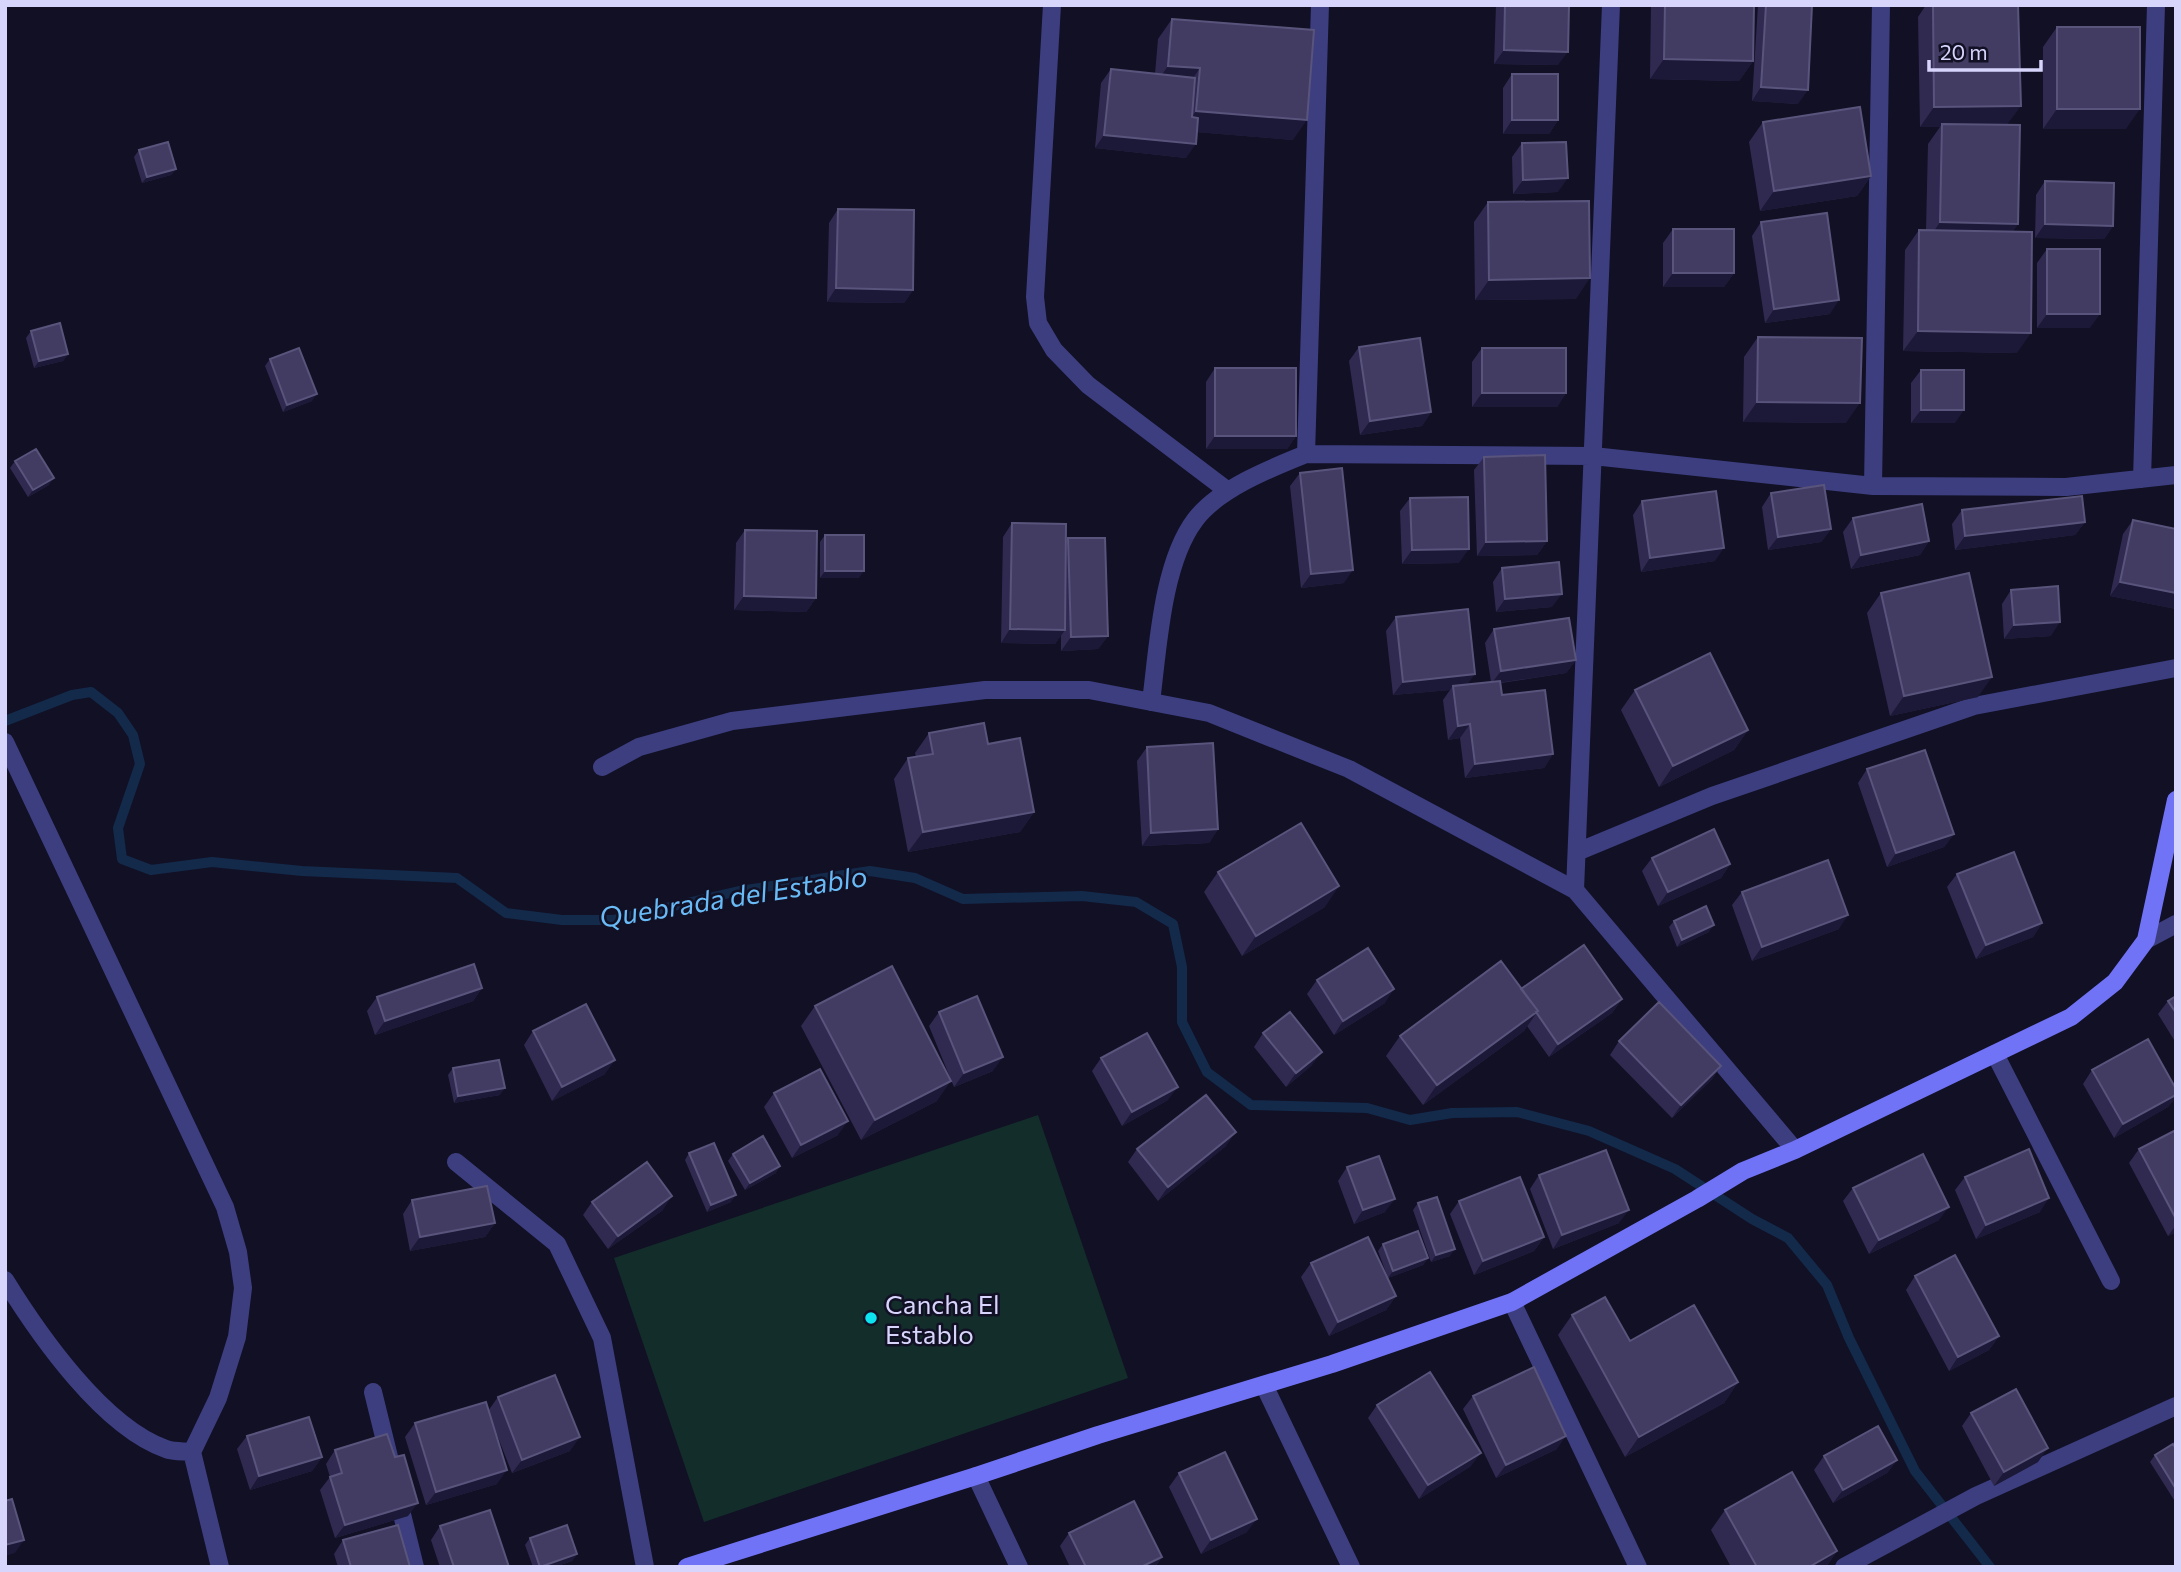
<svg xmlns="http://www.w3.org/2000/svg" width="2181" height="1572" font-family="Commissioner,sans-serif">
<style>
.green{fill:#132d2b}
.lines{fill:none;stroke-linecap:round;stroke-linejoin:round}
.stream{stroke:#132a4b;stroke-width:10}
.lane{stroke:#3d3e80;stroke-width:18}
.street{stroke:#3d3e80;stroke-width:18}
.secondary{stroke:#7173f7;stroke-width:18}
.wall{fill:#302a51}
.shaded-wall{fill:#1c1837}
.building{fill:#423c63;stroke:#59547c;stroke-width:2}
.poi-dot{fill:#0de3f0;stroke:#121024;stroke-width:2.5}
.labels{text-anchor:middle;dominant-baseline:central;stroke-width:5;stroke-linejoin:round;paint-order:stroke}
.poi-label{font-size:26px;fill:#d8d5fd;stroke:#121024;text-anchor:start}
.water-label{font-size:28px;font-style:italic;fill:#69bbf7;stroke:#121024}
</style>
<rect width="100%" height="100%" fill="#121024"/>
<path class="green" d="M1038,1115l90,263 -424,144 -90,-264z"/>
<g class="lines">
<path class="stream" d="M5,721l67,-26 19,-3 27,21 15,22 7,29 -22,64 4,31 29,11 61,-8 90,9 155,7 49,35 56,7h51l126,-29 131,-20 45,7 48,21 119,-3 54,6 37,22 9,43v55l25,50 44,33 116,3 43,12 42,-7 65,-1 72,19 86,38 77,50 36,19 39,47 22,53 66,133 75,96"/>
<path class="lane" d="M456,1162l101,82 45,94 43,229"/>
<path class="street" d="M1052,5l-17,292 3,26 16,27 34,35 140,106
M1320,5l-14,449 287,2 280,30 193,1 110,-12
M2142,479l14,-474
M1873,486l8,-481
M1151,702c7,-54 11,-138 44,-182 23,-31 76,-52 111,-66
M5,742l220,465 13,45 5,36 -6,49 -19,61 -26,54 28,115
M602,767l37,-20 93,-26 253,-31h104l120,23 140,56 226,121 36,-885
M1577,852l135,-56 262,-90 202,-38
M1575,890l220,260
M2146,940l30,-16
M1995,1054l116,227
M5,1280c34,55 98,147 161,169 8,3 18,2 26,3
M1512,1302l126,265
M1264,1385l87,182
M373,1392l16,65
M976,1476l43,91
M397,1494l18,73
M1844,1567l132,-71 200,-90"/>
<path class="secondary" d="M687,1567l289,-91 122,-41 234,-71 180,-62 185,-103 46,-28 52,-21 276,-133 44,-35 31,-42 30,-140"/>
</g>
<path class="wall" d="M1496,5h73l-11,60 -64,-1z
M1754,5l-1,56 -14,20 -89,-2 1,-74z
M1758,5h54l-14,99 -46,-3z
M1926,5h92l-11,120 11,99 -5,7 4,122 -114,-2 2,-101 14,-20h7l2,-86 12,-17h-20l-2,-110z
M1172,19l121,121 -96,-8 -11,26 -91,-10 6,-65 10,-14 44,5 3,-35z
M2057,27l69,102h-83v-82z
M1512,74l46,46 -9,14h-46v-46z
M1763,122l108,54 -14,20 -97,15 -11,-69z
M1522,143l36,49 -45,2 -1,-37z
M139,150l37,19 -5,6 -29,8 -8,-26z
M2045,181l68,45 -9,13 -69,-1 1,-43z
M1488,202l88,97 -101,1 -1,-78z
M838,209l75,81 -9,13 -77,-1 2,-79z
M1761,222l69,92 -65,9 -13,-87z
M1673,229l61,44 -10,14h-61v-44z
M2047,249l43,79h-53v-65z
M31,331l37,23 -5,7 -29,7 -8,-30z
M1758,337l88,86 -103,-1 1,-65z
M1359,347l72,65 -9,14 -62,9 -11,-74z
M1482,348l84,45 -9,14h-85v-45z
M270,359l42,42 -29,11 -18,-46z
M1215,368l81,68 -9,13h-81v-67z
M1921,370l34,53h-44v-40z
M1484,457l63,84 -10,14 -60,1 -3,-86z
M15,461l34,24 -21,12 -18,-29z
M1300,473l44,110 -43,5 -11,-102z
M1771,493l60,36 -10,13 -53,8 -6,-43z
M1410,498l49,65 -57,1 -2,-53z
M1642,501l73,60 -74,11 -8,-57z
M1962,510l123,12 -10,13 -120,15 -3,-26z
M1853,518l76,23 -9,14 -69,14 -8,-37z
M2133,520l43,9v80l-66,-13 13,-62z
M1012,523l54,17 2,-2 40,98 -10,13 -37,2v-16l-6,9 -54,-1 2,-106z
M745,530l71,68 -10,14 -72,-2 2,-67z
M825,535l34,43h-39v-36z
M1502,568l50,39 -56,5 -3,-30z
M2011,590l40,46 -47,3 -2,-35z
M1881,593l97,104 -88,19 -23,-103z
M1396,617l72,67 23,-2 -6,-39 9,-14 82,31 -10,13 -65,10 1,12 51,59 -9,14 -79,10 -5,-40 -12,2 -5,-40 7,-10 -57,5 -7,-64z
M1635,690l113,40 -14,20 -75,37 -38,-77z
M929,733l105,79 -14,20 -112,20 -14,-73 14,-21 8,-1 -1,-4z
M1147,747l71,82 -9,14 -67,3 -5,-85z
M1867,769l87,65 -10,13 -57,20 -29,-84z
M1652,858l78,6 -9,14 -63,28 -16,-35z
M1218,872l107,35 -83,49 -38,-64z
M1957,874l85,49 -9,14 -57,22 -29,-72z
M1742,892l97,37 -87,32 -20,-56z
M1674,921l35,11 -32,15 -8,-20z
M1317,980l68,23 -51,32 -27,-41z
M482,988l-9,13 -98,34 -8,-24 10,-14z
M1521,989l101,10 -10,14 -63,44 -22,-31 -3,5 -101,74 -37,-49 14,-20z
M2176,996v47l-18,-29 10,-13z
M815,1006l122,95 -76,39 -60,-114z
M939,1012l54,59 -39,16 -25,-61z
M533,1031l72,43 -53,27 -28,-56z
M1263,1033l49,32 -26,22 -32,-40z
M1619,1041l102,25 -9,13 -40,39 -62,-63z
M1101,1058l67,42 -46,26 -30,-55z
M453,1068l47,27 -46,8 -6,-28z
M2092,1070l84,19v8l-8,10 -54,31 -31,-54z
M774,1093l64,42 -46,23 -28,-51z
M2176,1130v102l-8,4 -39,-73 10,-14z
M1226,1146l-68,55 -30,-39 9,-13z
M689,1153l42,49 -24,10 -22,-52z
M733,1154l43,19 -31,17 -17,-29z
M1347,1167l38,45 -31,12 -16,-43z
M1539,1175l80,48 -66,26 -23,-60z
M1965,1177l75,35 -64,27 -21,-49z
M1853,1188l86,32 -70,34 -26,-53z
M412,1200l83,23 -10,14 -75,14 -7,-37z
M1459,1201l85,36 -10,14 -60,24 -24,-61z
M592,1202l71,8 -55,39 -25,-34z
M1418,1203l32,53 -19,6 -18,-52z
M1383,1244l45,14 -5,7 -35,13 -10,-27z
M1311,1263l85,33 -10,14 -57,26 -28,-59z
M1915,1276l84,60 -10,14 -40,21 -43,-81z
M1572,1315l58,26 108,41 -14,21 -99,54 -67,-122z
M1473,1396l84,53 -61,29 -33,-69z
M498,1397l72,54 -58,22 -22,-56 7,67 -71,21 -21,-68 10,-14 73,-12z
M1377,1405l94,61 -52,33 -51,-81z
M1971,1413l67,49 -44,24 -32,-60z
M247,1436l75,21 -10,14 -62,19 -13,-41z
M2176,1449v54l-26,-41 5,-7z
M335,1450l73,66 -73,22 -15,-48 10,-13 -4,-13z
M1824,1456l73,4 -10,13 -54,30 -19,-33z
M1179,1473l68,59 -46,22 -32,-67z
M1725,1510l112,41 -11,16h-95l-20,-37z
M440,1526l69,41h-69l-9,-27z
M1069,1533l93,24 -7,10h-85l-10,-21z
M530,1538l47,16 -5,7 -17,6h-22l-8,-22z
M343,1540l67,27h-72l-4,-13z"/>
<path class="shaded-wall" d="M1504,50l64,2 -10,13 -64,-1z
M1664,59l89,2 -14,20 -89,-2z
M1168,66l32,2 -14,20 -32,-2z
M1761,87l47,3 -10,14 -46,-3z
M2021,106l-15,20 -64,-2 -2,3h-20l14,-20z
M2057,109h83l-14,20h-83z
M1196,111l111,9 -14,20 -111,-9z
M1512,120h46l-9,14h-46z
M1104,135l92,9 -10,14 -91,-10z
M176,169l-5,6 -29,8 5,-6z
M1871,176l-14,20 -97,15 14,-20z
M1568,178l-10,14 -45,2 10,-14z
M1940,222l78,2 -14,20 -78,-1z
M2045,224l68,2 -9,13 -69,-1z
M1673,273h61l-10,14h-61z
M1590,278l-14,21 -101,1 14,-20z
M836,288l77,2 -9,13 -77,-1z
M1839,300l-9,14 -65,9 9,-14z
M2047,314h53l-10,14h-53z
M1918,331l113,2 -14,20 -114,-2z
M68,354l-5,7 -29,7 5,-7z
M1482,393h84l-9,14h-85z
M317,394l-5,7 -29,11 4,-7z
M1757,402l103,1 -14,20 -103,-1z
M1921,410h43l-9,13h-44z
M1431,412l-9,14 -62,9 10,-14z
M1215,436h81l-9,13h-81z
M54,478l-5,7 -21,12 5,-7z
M2085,522l-10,13 -120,15 10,-14z
M1831,529l-10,13 -53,8 10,-13z
M1547,541l-10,14 -60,1 9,-14z
M1929,541l-9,14 -69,14 10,-14z
M1724,548l-9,13 -74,11 9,-14z
M1469,549l-10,14 -57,1 10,-14z
M1353,570l-9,13 -43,5 10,-14z
M825,571h39l-5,7h-39z
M2120,582l56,11v16l-66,-13z
M1562,594l-10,13 -56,5 9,-13z
M744,596l72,2 -10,14 -72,-2z
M2060,622l-9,14 -47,3 10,-14z
M1010,629l55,1 -10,14 -54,-1z
M1108,636l-10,13 -37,2 10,-14z
M1576,660l-10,13 -75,11 10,-13z
M1475,674l-10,14 -12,-2 -3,4 -57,5 10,-13z
M1992,677l-14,20 -88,19 14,-20z
M1470,724l-10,14 -12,2 10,-14z
M1748,730l-14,20 -75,37 14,-21z
M1553,754l-9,14 -79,10 10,-14z
M1034,812l-14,20 -112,20 15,-20z
M1218,829l-9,14 -67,3 9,-13z
M1954,834l-10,13 -57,20 9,-14z
M1730,864l-9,14 -63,28 10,-14z
M1339,886l-14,21 -83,49 14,-20z
M1848,915l-9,14 -87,32 10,-14z
M2042,923l-9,14 -57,22 10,-14z
M1714,925l-5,7 -32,15 5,-7z
M482,988l-9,13 -98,34 10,-14z
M1394,989l-9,14 -51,32 9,-14z
M1622,999l-10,14 -63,44 9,-13z
M1538,1011l-14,20 -101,74 14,-20z
M1322,1052l-10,13 -26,22 10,-14z
M1003,1057l-10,14 -39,16 10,-14z
M615,1060l-10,14 -53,27 10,-14z
M1721,1066l-9,13 -40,39 9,-13z
M951,1081l-14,20 -76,39 14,-20z
M1178,1087l-10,13 -46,26 10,-14z
M505,1088l-5,7 -46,8 4,-7z
M2176,1095v2l-8,10 -54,31 9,-14z
M848,1121l-10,14 -46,23 9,-13z
M1236,1132l-10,14 -68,55 10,-14z
M780,1166l-4,7 -31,17 5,-7z
M736,1195l-5,7 -24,10 4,-7z
M672,1196l-9,14 -55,39 10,-13z
M2049,1198l-9,14 -64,27 10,-14z
M1395,1199l-10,13 -31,12 9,-14z
M1949,1207l-10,13 -70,34 10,-14z
M1629,1210l-10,13 -66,26 9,-14z
M495,1223l-10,14 -75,14 10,-14z
M2176,1225v7l-8,4z
M1544,1237l-10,14 -60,24 9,-14z
M1455,1249l-5,7 -19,6 5,-7z
M1428,1258l-5,7 -35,13 5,-7z
M1396,1296l-10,14 -57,26 9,-14z
M1999,1336l-10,14 -40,21 9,-14z
M1738,1382l-14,21 -99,54 14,-20z
M1566,1436l-9,13 -61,29 10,-13z
M580,1437l-10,14 -58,22 10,-13z
M2048,1448l-10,14 -44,24 10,-14z
M1481,1453l-10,13 -52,33 9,-14z
M322,1457l-10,14 -62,19 9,-14z
M1897,1460l-10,13 -54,30 10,-13z
M507,1470l-10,14 -71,21 10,-13z
M418,1503l-10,13 -73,22 10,-13z
M1257,1519l-10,13 -46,22 10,-14z
M24,1540l-9,13 -10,3v-11z
M1837,1551l-11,16h-17z
M577,1554l-5,7 -17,6h-15z
M1162,1557l-7,10h-14z"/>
<path class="building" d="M1505,5h64l-1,47 -64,-2z
M1665,5h89l-1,56 -89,-2z
M1766,5h46l-4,85 -47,-3z
M1933,5h85l3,101 -87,1z
M1172,19l142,11 -7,90 -111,-9 4,-43 -32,-2z
M2057,27h83v82h-83z
M1111,69l84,9 -3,39 6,1 -2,26 -92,-9z
M1512,74h46v46h-46z
M1860,107l11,69 -97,15 -11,-69z
M1942,124l78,1 -2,99 -78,-2z
M168,142l8,27 -29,8 -8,-27z
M1566,142l2,36 -45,2 -1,-37z
M2045,181l69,2 -1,43 -68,-2z
M1589,201l1,77 -101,2 -1,-78z
M838,209l76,1 -1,80 -77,-2z
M1827,213l12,87 -65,9 -13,-87z
M1673,229h61v44h-61z
M1919,230l113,2 -1,101 -113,-2z
M2047,249h53v65h-53z
M60,323l8,31 -29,7 -8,-30z
M1758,337l104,1 -2,65 -103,-1z
M1420,338l11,74 -61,9 -11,-74z
M299,348l18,46 -30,11 -17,-46z
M1482,348h84v45h-84z
M1215,368h81v68h-81z
M1921,370h43v40h-43z
M36,449l18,29 -21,12 -18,-29z
M1545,455l2,86 -61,1 -2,-85z
M1342,468l11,102 -42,4 -11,-101z
M1824,485l7,44 -53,8 -7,-44z
M1716,491l8,57 -74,10 -8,-57z
M2082,496l3,26 -120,14 -3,-26z
M1468,497l1,52 -57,1 -2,-52z
M1922,504l7,37 -68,14 -8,-37z
M2133,520l43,9v64l-56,-11z
M1012,523l54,1 -1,106 -55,-1z
M745,530l72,1 -1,67 -72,-2z
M825,535h39v36h-39z
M1068,538h37l3,98 -37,1z
M1559,562l3,32 -57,5 -3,-31z
M1969,573l23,104 -88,19 -23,-103z
M2058,586l2,36 -46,3 -3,-35z
M1468,609l7,65 -72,8 -7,-65z
M1569,618l7,42 -75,11 -7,-42z
M1710,653l38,77 -75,36 -38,-76z
M1500,681l2,14 43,-5 8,64 -78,10 -5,-40 -12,2 -5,-40z
M984,723l4,21 32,-6 14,74 -111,20 -15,-74 25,-4 -4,-21z
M1213,743l5,86 -67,4 -4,-86z
M1925,750l29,84 -58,19 -29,-84z
M1301,823l38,63 -83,50 -38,-64z
M1714,829l16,35 -62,28 -16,-34z
M2014,852l28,71 -56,22 -29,-71z
M1828,860l20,55 -86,32 -20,-55z
M1706,906l8,19 -32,15 -8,-19z
M1584,945l38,54 -64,45 -22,-32 2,-1 -17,-22z
M1368,948l26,41 -51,32 -26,-41z
M1501,961l37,50 -101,74 -37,-49z
M474,964l8,24 -97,33 -8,-24z
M892,966l59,115 -76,39 -60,-114z
M977,996l26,61 -39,16 -25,-61z
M2176,996v17l-8,-12z
M1659,1002l62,64 -40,39 -62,-64z
M586,1004l29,56 -53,27 -29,-56z
M1290,1012l32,40 -26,21 -33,-40z
M1147,1033l31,54 -46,25 -31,-54z
M2148,1039l28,50v6l-53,29 -31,-54z
M499,1060l6,28 -47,8 -5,-28z
M820,1069l28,52 -47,24 -27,-52z
M1206,1095l30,37 -68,55 -31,-38z
M2176,1130v89l-37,-70z
M763,1136l17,30 -30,17 -17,-29z
M714,1143l22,52 -25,10 -22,-52z
M2029,1149l20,49 -63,27 -21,-48z
M1606,1150l23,60 -67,25 -23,-60z
M1923,1154l26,53 -70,33 -26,-52z
M1379,1156l16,43 -32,11 -16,-43z
M647,1162l25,34 -54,40 -26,-34z
M1520,1177l24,60 -61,24 -24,-60z
M487,1186l8,37 -75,14 -8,-37z
M1437,1197l18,52 -19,6 -18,-52z
M1418,1231l10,27 -35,13 -10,-27z
M1368,1237l28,59 -58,26 -27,-59z
M1955,1255l44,81 -41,21 -43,-81z
M1605,1297l25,44 64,-36 44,77 -99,55 -67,-122z
M1534,1367l32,69 -60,29 -33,-69z
M1430,1372l51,81 -53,32 -51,-80z
M555,1375l25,62 -58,23 -24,-63z
M2016,1389l32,59 -44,24 -33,-59z
M486,1402l21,68 -71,22 -21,-69z
M309,1417l13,40 -63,19 -12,-40z
M1878,1426l19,34 -54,30 -19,-34z
M387,1434l8,23 9,-2 14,48 -73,22 -15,-48 12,-4 -7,-23z
M2173,1444l3,5v40l-21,-34z
M1225,1452l32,67 -46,21 -32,-67z
M1792,1472l45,79 -28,16h-52l-32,-57z
M12,1499l12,41 -19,5v-44z
M1134,1501l28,56 -21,10h-55l-17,-34z
M490,1510l19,57h-55l-14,-41z
M398,1525l12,42h-59l-8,-27z
M567,1525l10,29 -37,13 -10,-29z"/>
<circle class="poi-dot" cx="871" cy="1318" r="7"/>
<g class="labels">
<g class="poi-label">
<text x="885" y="1303">Cancha El<tspan x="885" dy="30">Establo</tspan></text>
</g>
<g class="water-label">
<text transform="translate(733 896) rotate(-9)">Quebrada del Establo</text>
</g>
</g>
<rect width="2181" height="1572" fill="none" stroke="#d8d5fd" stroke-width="14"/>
<path d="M1929 60v10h112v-10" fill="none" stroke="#d8d5fd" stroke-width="3.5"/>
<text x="1940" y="60" font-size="21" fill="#d8d5fd" stroke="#121024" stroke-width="5" paint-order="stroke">20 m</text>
</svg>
